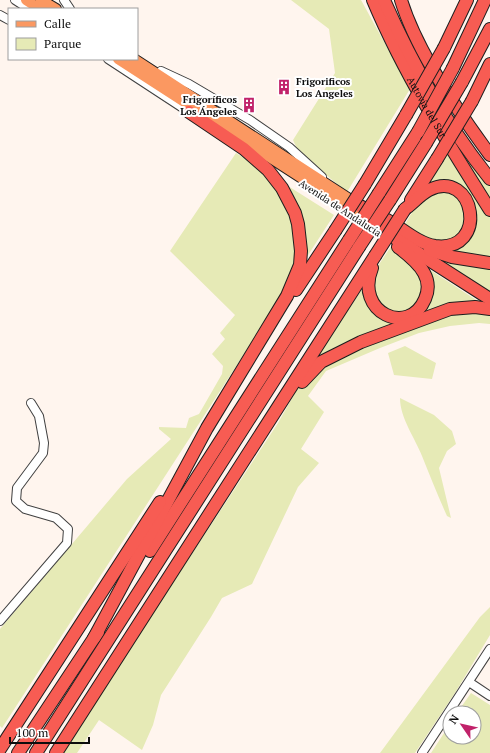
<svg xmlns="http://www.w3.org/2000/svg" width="490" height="753" font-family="'PT Serif',serif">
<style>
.green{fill:#e6eab6}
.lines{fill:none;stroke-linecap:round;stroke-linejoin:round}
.minor-casing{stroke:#404040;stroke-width:10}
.major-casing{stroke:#1e1e1e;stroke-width:12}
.highway-casing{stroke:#1e1e1e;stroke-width:14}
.minor{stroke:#fff;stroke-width:8}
.major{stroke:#fb9861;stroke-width:10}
.highway{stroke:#f75c53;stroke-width:12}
.highway-bridge-casing{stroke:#1e1e1e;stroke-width:14;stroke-linecap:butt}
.highway-bridge{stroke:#f75c53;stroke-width:12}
.labels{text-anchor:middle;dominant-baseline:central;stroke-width:4;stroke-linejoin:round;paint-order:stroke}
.poi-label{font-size:10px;font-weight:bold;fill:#0d0d0d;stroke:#fff;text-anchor:start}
.street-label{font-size:10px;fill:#0d0d0d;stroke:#fff}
</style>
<rect width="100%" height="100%" fill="#fff5ee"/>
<path class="green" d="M291,0h70l49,89 -63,103 -48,-39 -6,-13 42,-67 -6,-44z
M456,138l34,42v115l-92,-59z
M236,153l98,62 -332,513 -2,-2v-97l127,-150 44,-40 -12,-10v-2l27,1 3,-10 10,-4 23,-40 1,-8 -11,-12 13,-15 -5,-6 15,-18 -65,-64z
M392,245l98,64v15l-11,-1 -29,3 -31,7 -39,15 -54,23 -18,25 16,16 -23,37 18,14 -21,24 -46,97 -30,14 -11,19 -50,78 -8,30 -11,25 -43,-30 -22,33h-16l217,-330 30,-53z
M405,346l31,17 -4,16 -38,-4 -6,-22z
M400,398l34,17 18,16 4,13 -9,7 -8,17 12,50 -4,-2c-9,-20 -17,-40 -25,-60 -7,-18 -22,-38 -22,-58z
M490,607v28l-35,58 -40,60h-35l100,-136z
M471,693l19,12v48h-59l19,-29v13h24v-24h-17z"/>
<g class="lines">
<defs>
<path id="minor" d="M15,0l14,9
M64,0l6,9
M0,15l9,5
M108,59l84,55
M161,71l28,13 61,36 39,27 33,30
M0,621l67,-78 1,-14 -12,-11 -31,-9 -9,-8 1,-13 26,-35 1,-10 -5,-27 -8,-13
M469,682l21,14
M422,753l68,-104"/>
<path id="major" d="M26,0l14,9
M41,0l15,9
M118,59l238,154
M134,59l226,147"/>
<g id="highway">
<path id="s1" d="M373,0c31,74 74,142 117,210"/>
<path d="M384,0c28,64 62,124 106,179"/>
<path d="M401,0c15,49 58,113 89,155"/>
<path d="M444,48l23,-48"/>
<path d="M453,68l32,-68"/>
<path d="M462,82l28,-53"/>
<path d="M472,101l18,-37"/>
<path d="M365,184l41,-69"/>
<path d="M379,193l39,-61"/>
<path d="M390,200l36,-57"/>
<path d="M411,200l26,-41"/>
<path d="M360,206c10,5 20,10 29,15 15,9 29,22 46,25 55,7 40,-79 -6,-56 -8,4 -16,13 -24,19"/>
<path d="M365,219l125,80"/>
<path d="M430,250l22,7 38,6"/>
<path d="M372,268c-18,45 37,69 53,31 4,-9 4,-17 -1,-26 -6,-11 -17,-19 -26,-26"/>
<path d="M296,290l39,-59"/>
<path d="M302,382l19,-20 40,-20 89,-33 25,-2 15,2"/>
<path d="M150,551l199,-311"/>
<path d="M94,638l113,-210 80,-132 13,-31 1,-14 -3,-27 -3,-11 -13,-25 -14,-18 -24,-21 -55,-37"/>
<path d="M0,749l160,-247"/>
<path d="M18,753l80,-121"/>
<path d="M36,753l323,-506"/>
<path d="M56,753l319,-497"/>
</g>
</defs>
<use href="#minor" class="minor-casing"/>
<use href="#major" class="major-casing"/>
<use href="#highway" class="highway-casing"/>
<use href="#minor" class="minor"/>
<use href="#major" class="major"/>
<use href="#highway" class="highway"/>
<defs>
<path id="highway-bridge" d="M406,115l38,-67
M418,132l35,-64
M426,143l36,-61
M437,159l35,-58
M335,231l30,-47
M349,240l30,-47
M359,247l31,-47
M375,256l30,-47"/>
</defs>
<use href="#highway-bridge" class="highway-bridge-casing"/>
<use href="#highway-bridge" class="highway-bridge"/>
</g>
<defs>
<symbol id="building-bare" viewBox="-9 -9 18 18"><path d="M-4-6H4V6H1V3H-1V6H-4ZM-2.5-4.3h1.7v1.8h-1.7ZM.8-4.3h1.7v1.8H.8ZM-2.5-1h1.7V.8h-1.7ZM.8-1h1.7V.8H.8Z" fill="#c1226a" stroke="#fff" stroke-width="2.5" paint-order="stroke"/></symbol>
</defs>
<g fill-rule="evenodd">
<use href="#building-bare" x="273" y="76" width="22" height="22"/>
<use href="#building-bare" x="238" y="94" width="22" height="22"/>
</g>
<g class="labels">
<g class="poi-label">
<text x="296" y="81">Frigorificos<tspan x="296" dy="12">Los Angeles</tspan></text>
<text x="237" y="99" text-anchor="end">Frigoríficos<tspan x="237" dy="12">Los Ángeles</tspan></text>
</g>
<g class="street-label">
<text stroke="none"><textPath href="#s1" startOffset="120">Autovía del Sur</textPath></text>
<text transform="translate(340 208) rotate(33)">Avenida de Andalucía</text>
</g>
</g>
<rect x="8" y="8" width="130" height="52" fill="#ffffff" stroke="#9e9e9e"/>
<rect x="16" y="21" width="20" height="6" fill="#fb9861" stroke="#9e9e9e"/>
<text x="44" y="28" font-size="12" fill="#0d0d0d">Calle</text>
<rect x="16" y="38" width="20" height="12" fill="#e6eab6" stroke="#9e9e9e"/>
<text x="44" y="48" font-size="12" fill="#0d0d0d">Parque</text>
<g transform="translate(462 725) rotate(304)"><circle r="19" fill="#ffffff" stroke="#9e9e9e"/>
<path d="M0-3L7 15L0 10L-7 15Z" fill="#c1226a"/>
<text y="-6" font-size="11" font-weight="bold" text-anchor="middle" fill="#0d0d0d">N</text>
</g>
<path d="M10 737v6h79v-6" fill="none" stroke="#0d0d0d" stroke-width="2"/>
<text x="16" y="737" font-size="12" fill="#0d0d0d" stroke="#ffffff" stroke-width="3" paint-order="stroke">100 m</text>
</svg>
